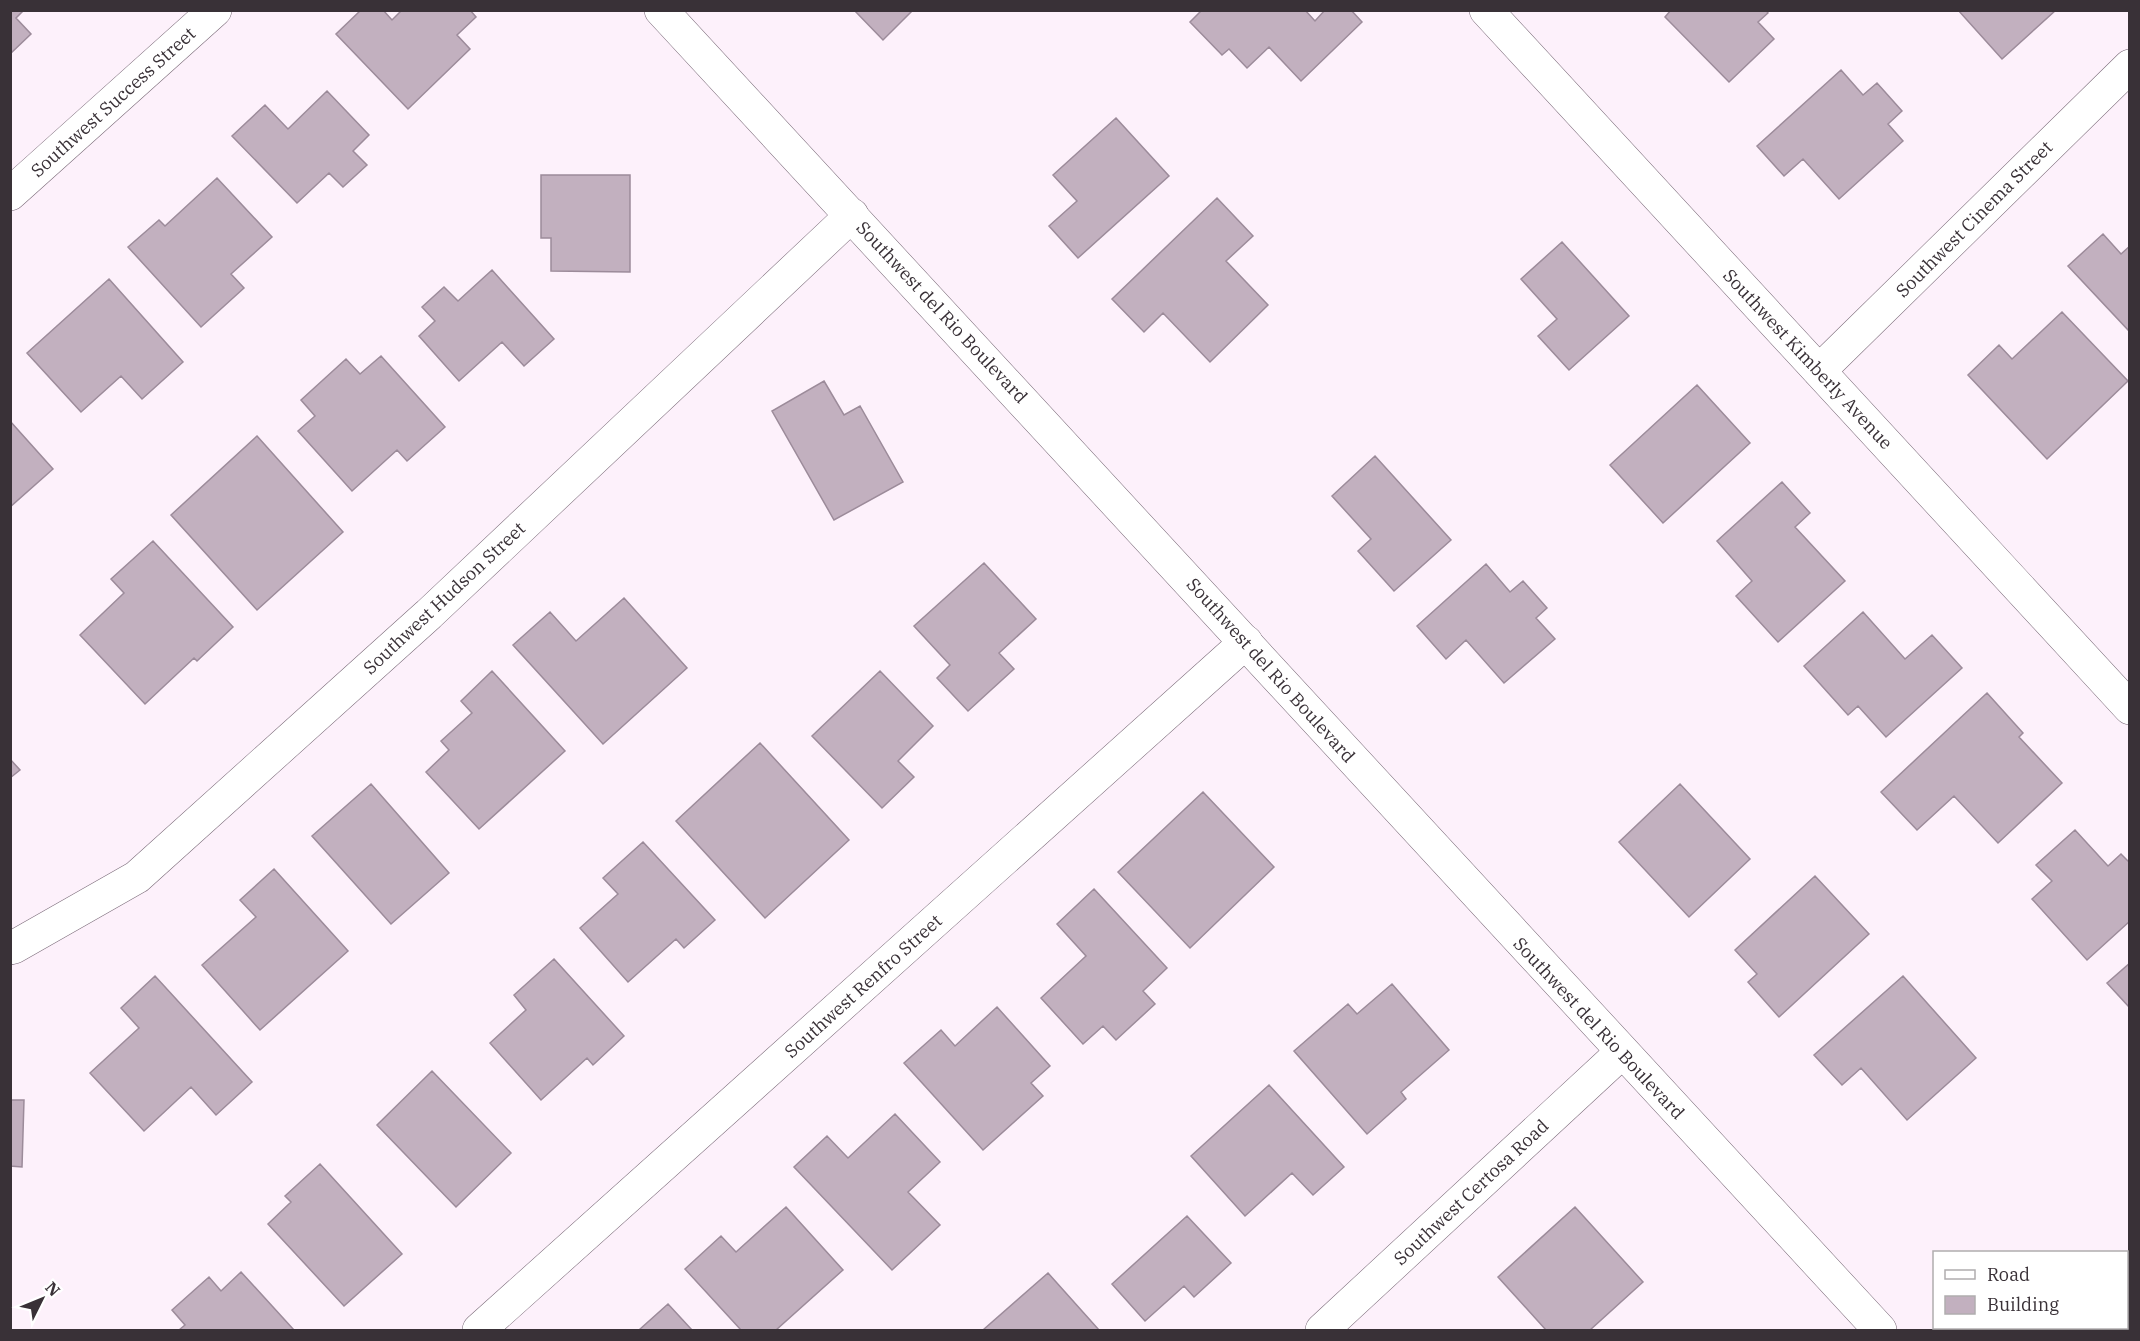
<svg xmlns="http://www.w3.org/2000/svg" width="2140" height="1341" font-family="'IBM Plex Serif',serif">
<style>
.building{fill:#c2b0bf;stroke:#9c8b9a;stroke-width:1.5}
.lines{fill:none;stroke-linecap:round;stroke-linejoin:round}
.street-casing{stroke:#7a6a78;stroke-width:34}
.secondary-casing{stroke:#7a6a78;stroke-width:34}
.street{stroke:#fff;stroke-width:33}
.secondary{stroke:#fff;stroke-width:33}
.labels{text-anchor:middle;dominant-baseline:central;stroke-width:4.5;stroke-linejoin:round;paint-order:stroke}
.street-label{font-size:18px;fill:#393137;stroke:#fff}
</style>
<rect width="100%" height="100%" fill="#fdf1fb"/>
<path class="building" d="M10,10h14l-8,8 15,16 -21,20z
M361,10h22l9,10 10,-10h68l6,7 -19,18 13,14 -62,60 -72,-75z
M854,10h59l-30,30z
M1202,10h103l10,11 10,-11h26l11,12 -61,59 -32,-34 -22,21 -18,-19 -7,6 -32,-33z
M1671,10h95l2,3 -10,9 16,17 -45,43 -64,-65z
M1958,10h98l-54,49z
M1841,70l22,25 14,-12 25,28 -14,13 15,17 -64,58 -36,-40 -19,17 -27,-30z
M327,91l42,44 -16,16 14,14 -24,22 -14,-14 -32,30 -65,-67 33,-31 23,24z
M1116,118l53,58 -91,82 -29,-32 28,-25 -24,-26z
M541,175h89v97l-79,-1v-33h-10z
M217,178l55,59 -41,37 13,14 -43,39 -73,-80 31,-27 6,6z
M1217,198l36,38 -27,25 42,44 -58,57 -47,-49 -19,19 -32,-33z
M2103,234l18,20 9,-8v86l-62,-66z
M1562,242l67,74 -60,54 -31,-34 19,-17 -36,-40z
M492,270l62,69 -30,27 -22,-24 -43,39 -40,-45 16,-15 -13,-14 22,-20 14,14z
M109,279l74,83 -41,37 -21,-23 -40,36 -54,-59z
M2062,312l66,69 -81,78 -79,-84 31,-30 13,14z
M381,356l64,71 -38,34 -10,-11 -45,41 -54,-60 17,-15 -14,-16 45,-41 14,15z
M824,381l20,34 16,-9 43,76 -69,38 -62,-109z
M1697,385l53,58 -87,80 -53,-58z
M10,421l43,48 -43,38z
M257,436l86,96 -86,78 -86,-95z
M1375,456l76,84 -57,51 -36,-40 13,-12 -39,-43z
M1782,482l28,31 -15,14 50,54 -67,61 -42,-46 16,-15 -35,-40z
M153,541l80,86 -36,34 -3,-3 -49,46 -65,-69 44,-42 -13,-14z
M984,563l52,56 -37,34 15,16 -46,42 -31,-33 13,-13 -36,-39z
M1486,564l24,28 13,-11 24,27 -11,10 19,21 -51,44 -38,-43 -20,19 -29,-33z
M624,598l63,70 -84,76 -90,-99 37,-33 26,29z
M1863,612l42,47 27,-24 30,33 -76,69 -28,-31 -10,9 -44,-49z
M492,671l73,80 -86,78 -53,-57 23,-22 -8,-9 31,-28 -11,-12z
M880,671l53,55 -35,35 16,16 -32,31 -70,-72z
M1987,693l36,40 -4,4 43,46 -64,60 -44,-47 -37,34 -36,-38z
M760,743l89,97 -84,78 -89,-97z
M10,759l10,11 -10,8z
M371,784l78,89 -58,51 -79,-88z
M1680,784l70,75 -61,58 -70,-75z
M1203,792l71,75 -84,81 -72,-76z
M2075,830l33,36 13,-12 9,9v58l-43,39 -55,-61 20,-18 -16,-16z
M643,842l72,78 -31,28 -8,-9 -48,43 -48,-54 38,-34 -15,-16z
M274,869l74,82 -88,79 -58,-65 54,-48 -16,-17z
M1815,876l54,58 -90,83 -31,-35 9,-8 -22,-24z
M1094,889l73,79 -24,23 12,13 -39,36 -13,-14 -20,18 -42,-46 45,-42 -29,-32z
M554,959l70,77 -31,29 -6,-7 -46,42 -51,-57 36,-33 -12,-15z
M2130,963v45l-23,-25z
M155,976l97,106 -36,33 -25,-28 -47,44 -54,-58 49,-45 -18,-20z
M1903,976l73,82 -69,62 -46,-52 -19,17 -28,-30z
M1392,984l57,66 -48,42 5,7 -39,35 -73,-83 54,-47 9,10z
M997,1007l53,59 -19,17 12,13 -60,54 -79,-87 37,-33 14,16z
M432,1071l79,82 -55,54 -79,-82z
M1269,1085l75,82 -31,28 -21,-22 -47,43 -54,-60z
M10,1100h14l-2,67 -12,-1z
M895,1114l45,48 -32,30 32,33 -48,45 -98,-103 33,-31 21,22z
M320,1164l82,90 -58,52 -76,-82 23,-22 -6,-6z
M786,1207l57,63 -67,60h-35l-56,-61 36,-33 15,16z
M1575,1207l68,75 -53,48h-44l-48,-53z
M1187,1216l44,47 -37,34 -10,-11 -39,35 -33,-37z
M241,1272l53,58h-115l6,-5 -13,-15 37,-33 12,14z
M1048,1273l51,57h-116z
M668,1304l24,26h-53z"/>
<g class="lines">
<defs>
<path id="street" d="M1486,10l644,698
M10,194l205,-184
M1819,371l311,-305
M10,948l4,-1 123,-70 292,-263 423,-399
M479,1330l767,-688
M1322,1330l299,-277"/>
<path id="secondary" d="M661,10c409,438 810,883 1219,1320"/>
</defs>
<use href="#street" class="street-casing"/>
<use href="#secondary" class="secondary-casing"/>
<use href="#street" class="street"/>
<use href="#secondary" class="secondary"/>
</g>
<g class="labels">
<g class="street-label">
<text transform="translate(113 102) rotate(-42)">Southwest Success Street</text>
<text transform="translate(1974 219) rotate(-45)">Southwest Cinema Street</text>
<text transform="translate(942 312) rotate(47)">Southwest del Rio Boulevard</text>
<text transform="translate(1808 359) rotate(47)">Southwest Kimberly Avenue</text>
<text transform="translate(444 598) rotate(-43)">Southwest Hudson Street</text>
<text transform="translate(1271 670) rotate(48)">Southwest del Rio Boulevard</text>
<text transform="translate(863 986) rotate(-42)">Southwest Renfro Street</text>
<text transform="translate(1599 1028) rotate(47)">Southwest del Rio Boulevard</text>
<text transform="translate(1471 1192) rotate(-43)">Southwest Certosa Road</text>
</g>
</g>
<rect width="2140" height="1341" fill="none" stroke="#393137" stroke-width="24"/>
<rect x="1933" y="1251" width="195" height="78" fill="#ffffff" stroke="#b0adaf" stroke-width="1.5"/>
<rect x="1945" y="1270" width="30" height="9" fill="#ffffff" stroke="#b0adaf" stroke-width="1.5"/>
<text x="1987" y="1281" font-size="18" fill="#393137">Road</text>
<rect x="1945" y="1296" width="30" height="18" fill="#c2b0bf" stroke="#b0adaf" stroke-width="1.5"/>
<text x="1987" y="1311" font-size="18" fill="#393137">Building</text>
<g transform="translate(42 1299) rotate(47)" stroke="#ffffff" stroke-width="4.5" paint-order="stroke">
<path d="M0-4.5L10 22L0 15L-10 22Z" fill="#393137"/>
<text y="-9" font-size="16" font-weight="bold" text-anchor="middle" fill="#393137">N</text>
</g>
</svg>
